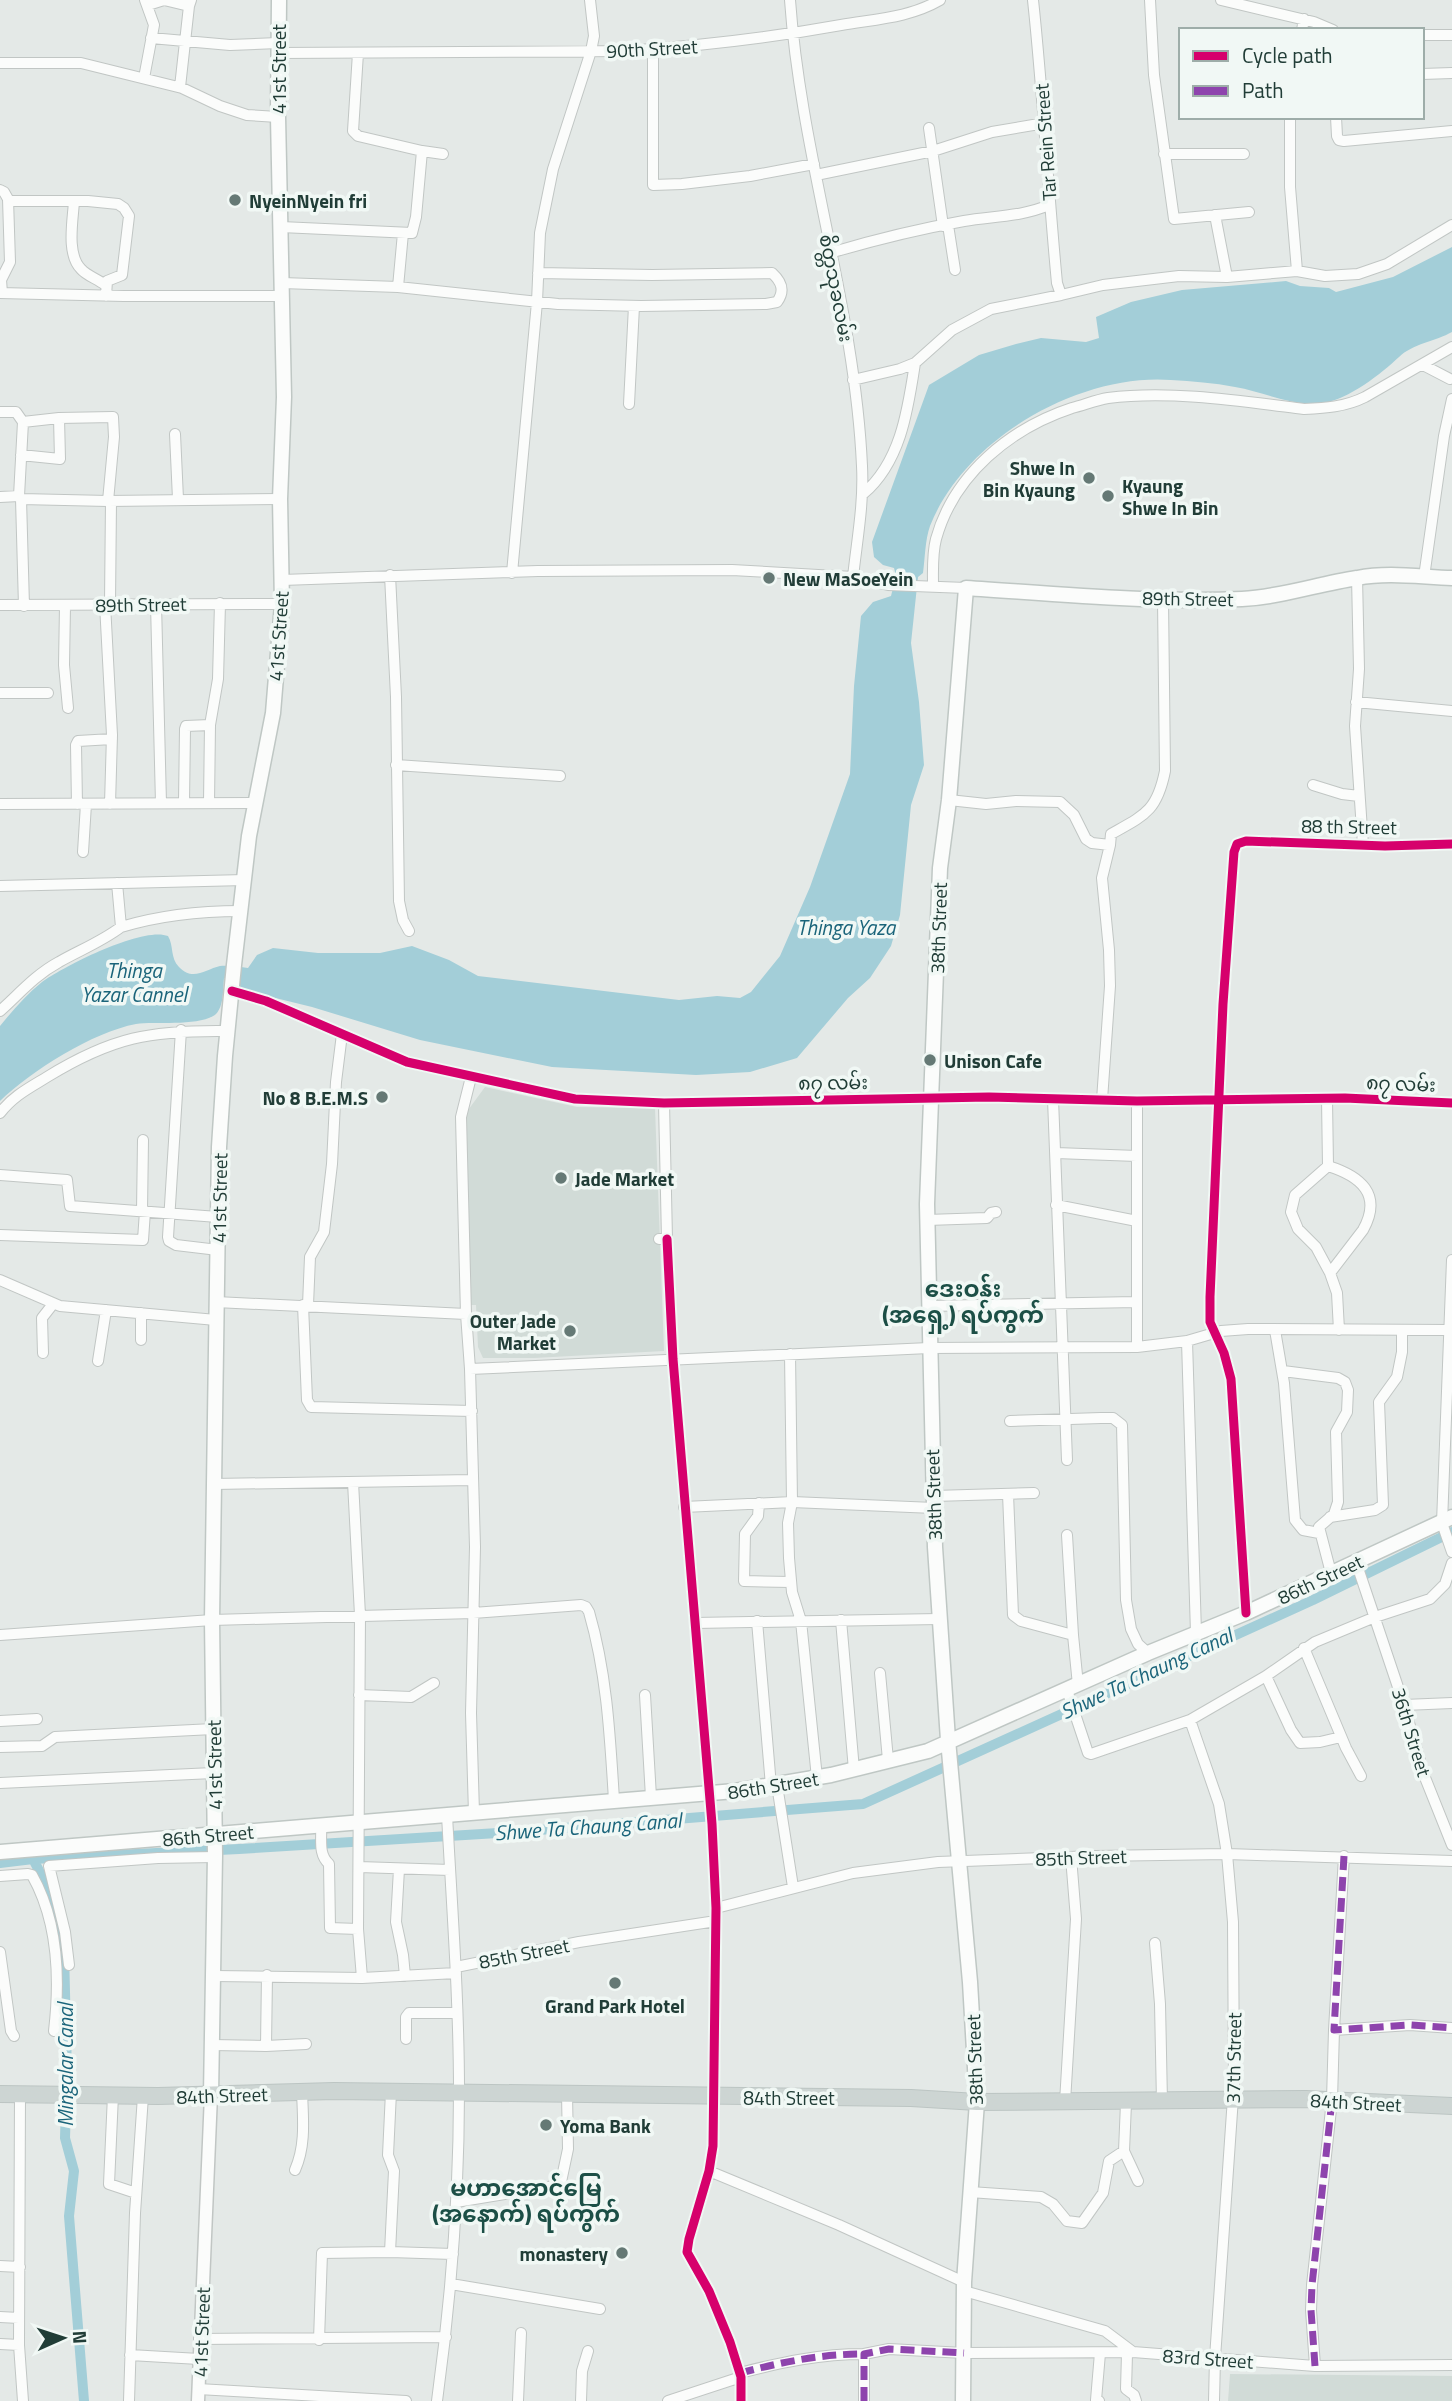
<svg xmlns="http://www.w3.org/2000/svg" width="1452" height="2401" font-family="'Titillium Web','Noto Sans Myanmar',sans-serif">
<style>
.built{fill:#d1dbd7}
.water{fill:#a3ced8}
.lines{fill:none;stroke-linecap:round;stroke-linejoin:round}
.canal{stroke:#a3ced8;stroke-width:10}
.minor-casing{stroke:#c1c6c4;stroke-width:12}
.tertiary-casing{stroke:#c1c6c4;stroke-width:15}
.secondary-casing{stroke:#bfc7c4;stroke-width:17}
.primary-casing{stroke:#bcc5c3;stroke-width:18}
.minor{stroke:#fbfcfb;stroke-width:10}
.tertiary{stroke:#fbfcfb;stroke-width:12}
.secondary{stroke:#fbfcfb;stroke-width:14}
.primary{stroke:#cdd5d3;stroke-width:16}
.quiet{stroke:#8e44ad;stroke-width:7;stroke-dasharray:14 7;stroke-linecap:butt}
.cycleway-casing{stroke:#f1f8f5;stroke-width:13}
.cycleway{stroke:#d6006c;stroke-width:9}
.poi-dot{fill:#657975;stroke:#f1f8f5;stroke-width:2.5}
.labels{text-anchor:middle;dominant-baseline:central;stroke-width:7;stroke-linejoin:round;paint-order:stroke}
.street-label{font-size:19px;fill:#213d37;stroke:#f1f8f5}
.poi-label{font-size:19px;font-weight:bold;fill:#213d37;stroke:#f1f8f5;text-anchor:start}
.water-label{font-size:21px;font-style:italic;fill:#1a647a;stroke:#f1f8f5}
.quarter-label{font-size:23px;font-weight:bold;fill:#1c4f46;stroke:#f1f8f5}
</style>
<rect width="100%" height="100%" fill="#e4e9e7"/>
<path class="built" d="M485,1087l92,20 78,1 9,243 -130,7h-51l-5,-11 -2,-42h-9l-4,-188z
M1230,2374l222,2v25h-224z"/>
<path class="water" d="M1452,247v85c-16,9 -40,12 -53,25 -17,16 -51,43 -76,46 -29,4 -59,-11 -88,-16 -21,-4 -43,-6 -64,-7 -92,-7 -207,59 -241,146 -5,14 -5,33 -7,47l-5,4 -7,66 8,59 5,63 -13,40 -11,110 -9,31 -21,32 -22,20 -51,60 -47,14 -54,3 -144,-8 -132,-27 -108,-33 -69,-17 -19,-12c-1,10 0,28 -8,36 -16,13 -60,7 -80,10 -43,8 -105,47 -136,77v-75c13,-16 26,-31 42,-44 22,-16 101,-56 126,-46 6,10 2,22 11,31 14,15 27,2 41,-1 8,-1 20,1 28,2l9,-13 16,-7 45,5h62l32,-7 37,14 29,16 201,24 38,-4 23,2 11,-6 29,-36 30,-69 40,-113 4,-88 7,-70 12,-14 18,-6 5,-20 -2,-8 -11,-3 -9,-8 -2,-15 57,-157 50,-30 37,-11 25,-6 45,4 13,-4 -3,-21 35,-15 51,-12 104,-9 14,5 29,2 7,4 57,-15z"/>
<g class="lines">
<path class="canal" d="M33,1859l19,37 12,55 3,122 -2,65 9,33 -5,45 15,185
M0,1863l33,-4 206,-10 275,-17 349,-28 450,-204 139,-68"/>
<defs>
<path id="minor" d="M790,0c11,157 65,309 72,466 2,37 -5,74 -9,111
M1150,0l4,75 20,144 75,-7
M1221,0l93,22 19,8
M148,5l16,-5 25,6 2,-6
M1302,30l2,-11
M1422,35h30
M151,38l79,7 48,-2
M653,49v136l29,-1 68,-8 64,-12
M278,53l348,-2c73,-5 143,-13 215,-26 34,-6 68,-7 99,-25
M358,53l-5,78 5,5 64,15 21,3
M0,63h81l101,25 38,18 27,9 31,2
M1422,74l30,-1
M144,78l10,-53 -9,-25
M180,87l9,-81
M1290,117v70l7,84
M1336,117l1,19 2,4 5,1 108,-10
M929,128l14,98
M1164,154h80
M816,175l117,-24 59,-19 53,-9
M0,190l4,2 4,7 2,63 -9,18 1,13
M8,201h80l30,3 6,4 5,8 -7,59 -15,6 -1,15
M74,201c-1,19 -8,53 7,68 6,7 17,10 24,16
M1215,215l12,62
M948,225l7,45
M281,227l131,6 4,-16 6,-66
M830,253c44,-13 88,-24 134,-32 29,-5 57,-4 85,-16
M282,283l116,4 160,17 83,2 125,-2 11,-2c8,-11 5,-20 -5,-29l-120,2 -114,-2
M398,287l5,-54
M0,293l124,3h158
M1061,295l42,-10 76,-9 48,1 70,-6 28,5 33,-2 29,-10 65,-39
M1423,365l27,14
M853,380l47,-11 15,-6 37,-33 39,-21 70,-14 -4,-12c-9,-94 -14,-189 -24,-283
M629,404l5,-98
M0,412h16l7,10 -4,74
M23,422l36,-4 54,-1 1,20 -6,64
M175,434l3,65
M21,455l39,4 -1,-41
M863,494c38,-32 45,-85 52,-131
M0,497l19,-1 2,3 87,2 172,-2
M21,499l3,107
M512,573l25,-271 3,-69 13,-64 38,-118 3,-15 -4,-36
M390,575l6,122 3,204 4,19 6,11
M1357,577l2,92 -4,57 8,119
M1424,577l20,-141 8,-37
M282,580l256,-9 194,-1 121,7 35,8 78,3
M933,586c0,-15 -1,-32 3,-47 18,-65 75,-111 136,-131 12,-3 24,-8 36,-10 62,-8 133,3 196,11 21,-1 41,-2 61,-12l87,-50
M110,603l1,-102
M105,604l7,131 -2,69
M156,604l5,199
M0,605l282,-1
M65,606l-1,59 4,43
M0,693h48
M1356,702l96,9
M396,765l164,11
M1313,785l29,9 17,2
M949,800l37,4 30,-3 44,1 14,13 12,24 6,4 18,2 1,-11c34,-19 46,-23 54,-63l-2,-171
M184,803l1,-74 1,-3 24,-1
M209,803l1,-78 8,-46 2,-76
M0,804l255,-1
M77,804l-1,-59 2,-4 34,-2
M83,852l3,-48
M117,883l4,44c40,-12 79,-16 120,-16
M0,886l245,-6
M232,991l34,10 141,61 168,37 89,4 325,-6 148,4 208,-3 107,5
M0,1011c19,-17 35,-36 59,-49 21,-12 42,-20 62,-35
M181,1030l-13,207 1,4 7,4 42,5
M1053,1099l14,361
M1327,1099l1,67 -33,29 -4,17 7,17 18,18 14,26 7,20 2,37
M1102,1100l8,-114 -1,-36 -7,-72 8,-33
M0,1113c13,-17 29,-25 47,-36 65,-40 104,-47 180,-46
M1056,1153l81,3
M1328,1166c32,10 55,28 35,64l-33,43
M0,1175l67,5 3,26 148,11
M1056,1205l81,16
M142,1211l1,-71
M927,1220l60,-2 4,-5 5,-1
M0,1235l143,5 2,-29
M659,1239h8l-3,-136
M667,1239l6,120 39,465 4,84 -3,238 -4,25 -20,68 -2,13 22,39 21,51 11,35v24
M1452,1260l-10,263 10,29
M0,1280l60,26 156,14
M216,1302l250,12 4,55 5,178 -4,166 3,100
M303,1305l4,95 4,7 161,4
M308,1305l2,-48 14,-25 8,-68 4,-82 6,-48
M928,1306l208,-4
M466,1314l-5,-197 10,-40
M1275,1330l9,53 11,137 8,10 16,3
M141,1340v-27
M1187,1341l9,292
M1137,1347v-246
M43,1353l-1,-35 11,-14
M790,1354l2,148 142,6
M98,1361l8,-51
M470,1369l459,-21 208,-1 50,-6 34,-10 27,-2 200,1
M1283,1371l55,7 7,4 3,8 -1,22 -11,20 2,70 -4,12 -15,13 12,46
M1010,1421l91,-3h12l9,7 4,175 5,29 7,15 10,9
M353,1482l7,133 -2,314 4,49
M214,1484l259,-4
M1008,1494l5,121 8,6 52,14
M934,1496l100,-3
M759,1503l-1,13 -13,18 -1,47 47,1
M684,1507l108,-5 -4,21 1,35 3,34 9,29 16,157
M1330,1517l45,-7 8,-5 -4,-103 18,-25 5,-25v-22
M1067,1535l6,100 5,50
M1356,1562l48,143 20,70 28,70
M1246,1613l-15,-234 -7,-26 -14,-31v-25l13,-293 11,-152 3,-8 9,-3 139,5 67,-2
M841,1620l13,150
M757,1621l14,165
M695,1623l244,-4
M0,1635l212,-15 261,-7 108,-8 5,2 3,5c18,62 21,124 25,188
M1304,1648l42,100 15,28
M880,1673l8,87
M1266,1676l25,54 9,13 20,-1 21,-5
M1067,1690l21,63 3,1 99,-34 76,-44 49,-34 60,-25 55,-18 15,-15 7,-21
M359,1695l52,2 23,-14
M645,1695l6,102
M1404,1705l48,-2
M1190,1720l29,84 8,50 6,68 1,161 -19,275 -1,43
M0,1721l37,-2
M0,1747l42,-1 13,-9 158,-8
M0,1783l213,-10
M777,1785l16,102
M321,1826c1,14 -3,28 8,38l1,64 28,1
M1344,1856l-10,174 76,-5 42,3
M359,1867l91,3
M399,1869l-3,53 7,33 2,21
M0,1876l28,-2 4,1c26,46 28,105 22,156
M716,1908l137,-35 85,-11 157,-6 132,-2 225,7
M1155,1943l5,61 2,98
M0,1952l11,79 3,5
M69,1965l-4,-33 -16,-66 109,-8 57,-1
M456,1967l123,-25 137,-21
M214,1976l148,2 94,-5
M406,2039v-22l3,-4h48
M212,2045l54,1 1,-71
M266,2046l40,-2
M391,2092l-3,63 6,16 -4,81 63,2
M20,2094l-1,251 4,56
M113,2095l-4,89 27,9
M1065,2102l11,-183 -5,-62
M1124,2151l14,30
M295,2170c11,-25 8,-51 7,-78
M709,2171l130,54 125,57
M970,2192l71,5 12,7 14,17 15,2 21,-30 6,-32 15,-10 2,-48
M456,2202l93,-15 12,-5 7,-33 -1,-56
M0,2266l20,1
M451,2284l149,25
M964,2291l141,40 28,21
M0,2317l19,1
M199,2339l247,-2
M319,2340l3,-87 68,-1
M0,2344l19,1
M1127,2354l-1,35 8,6 2,6
M130,2355l69,4
M1315,2366l-4,-56 1,-25 20,-185 2,-70
M740,2373c42,-11 81,-19 124,-19
M198,2389l208,12
M129,2401l6,-188 8,-117
M437,2401c14,-102 22,-205 22,-309 0,-92 -7,-184 -12,-277
M518,2401l3,-68
M581,2401l1,-30 6,-20
M668,2401l73,-24
M864,2401v-47l25,-5 75,4 169,-1 182,14 137,-1
M1099,2401l-3,-1 4,-47"/>
<path id="tertiary" d="M198,2401l13,-306"/>
<path id="secondary" d="M0,1852l735,-61 96,-16 97,-24 220,-98 98,-40 206,-96
M211,2095l4,-240 -3,-235 7,-473 6,-91 9,-91 15,-129 24,-123 9,-109 -2,-105 4,-102 -6,-280 1,-117
M963,2401l1,-119 13,-180 -7,-120 -22,-242 -13,-193 -8,-343 13,-336 9,-68 17,-212c92,6 184,15 276,11 39,-2 76,-15 115,-21 31,-6 63,-1 95,0"/>
<path id="primary" d="M0,2094l158,2 176,-5 577,7 66,4 329,-3 146,7"/>
</defs>
<use href="#minor" class="minor-casing"/>
<use href="#tertiary" class="tertiary-casing"/>
<use href="#secondary" class="secondary-casing"/>
<use href="#primary" class="primary-casing"/>
<use href="#minor" class="minor"/>
<use href="#tertiary" class="tertiary"/>
<use href="#secondary" class="secondary"/>
<use href="#primary" class="primary"/>
<path class="quiet" d="M1344,1856l-10,174 76,-5 42,3
M1315,2366l-4,-56 1,-25 20,-185
M740,2373c42,-11 81,-19 124,-19
M864,2401v-47l25,-5 75,4"/>
<defs>
<path id="cycleway" d="M232,991l34,10 141,61 168,37 89,4 325,-6 148,4 208,-3 107,5
M667,1239l6,120 39,465 4,84 -3,238 -4,25 -20,68 -2,13 22,39 21,51 11,35v24
M1246,1613l-15,-234 -7,-26 -14,-31v-25l13,-293 11,-152 3,-8 9,-3 139,5 67,-2"/>
</defs>
<use href="#cycleway" class="cycleway-casing"/>
<use href="#cycleway" class="cycleway"/>
</g>
<g class="poi-dot">
<circle cx="235" cy="200" r="7"/>
<circle cx="1089" cy="478" r="7"/>
<circle cx="1108" cy="496" r="7"/>
<circle cx="769" cy="578" r="7"/>
<circle cx="930" cy="1060" r="7"/>
<circle cx="382" cy="1097" r="7"/>
<circle cx="561" cy="1178" r="7"/>
<circle cx="570" cy="1331" r="7"/>
<circle cx="615" cy="1983" r="7"/>
<circle cx="546" cy="2125" r="7"/>
<circle cx="622" cy="2253" r="7"/>
</g>
<g class="labels">
<g class="street-label">
<text transform="translate(652 48) rotate(-3)">90th Street</text>
<text transform="translate(278 69) rotate(-90)">41st Street</text>
<text transform="translate(1045 142) rotate(-94)">Tar Rein Street</text>
<text transform="translate(837 288) rotate(79)">စိတ္တသုခလမ်း</text>
<text transform="translate(1188 598) rotate(1)">89th Street</text>
<text transform="translate(141 604) rotate(-1)">89th Street</text>
<text transform="translate(278 636) rotate(-86)">41st Street</text>
<text transform="translate(1349 826) rotate(1)">88 th Street</text>
<text transform="translate(938 928) rotate(-88)">38th Street</text>
<text transform="translate(833 1082) rotate(-1)">၈၇ လမ်း</text>
<text transform="translate(1401 1083) rotate(2)">၈၇ လမ်း</text>
<text transform="translate(219 1198) rotate(-89)">41st Street</text>
<text transform="translate(933 1495) rotate(-92)">38th Street</text>
<text transform="translate(1320 1579) rotate(-25)">86th Street</text>
<text transform="translate(1412 1732) rotate(73)">36th Street</text>
<text transform="translate(214 1765) rotate(-91)">41st Street</text>
<text transform="translate(773 1785) rotate(-9)">86th Street</text>
<text transform="translate(208 1835) rotate(-5)">86th Street</text>
<text transform="translate(1081 1857) rotate(-2)">85th Street</text>
<text transform="translate(524 1953) rotate(-11)">85th Street</text>
<text transform="translate(1233 2058) rotate(-89)">37th Street</text>
<text transform="translate(974 2060) rotate(-92)">38th Street</text>
<text transform="translate(222 2095) rotate(-2)">84th Street</text>
<text x="789" y="2097">84th Street</text>
<text transform="translate(1356 2102) rotate(3)">84th Street</text>
<text transform="translate(201 2332) rotate(-88)">41st Street</text>
<text transform="translate(1208 2358) rotate(4)">83rd Street</text>
</g>
<g class="poi-label">
<text x="249" y="200">NyeinNyein fri</text>
<text x="1075" y="467" text-anchor="end">Shwe In<tspan x="1075" dy="22">Bin Kyaung</tspan></text>
<text x="1122" y="485">Kyaung<tspan x="1122" dy="22">Shwe In Bin</tspan></text>
<text x="783" y="578">New MaSoeYein</text>
<text x="944" y="1060">Unison Cafe</text>
<text x="368" y="1097" text-anchor="end">No 8 B.E.M.S</text>
<text x="575" y="1178">Jade Market</text>
<text x="556" y="1320" text-anchor="end">Outer Jade<tspan x="556" dy="22">Market</tspan></text>
<text x="615" y="2005" text-anchor="middle">Grand Park Hotel</text>
<text x="560" y="2125">Yoma Bank</text>
<text x="608" y="2253" text-anchor="end">monastery</text>
</g>
<g class="water-label">
<text x="846" y="927">Thinga Yaza</text>
<text x="134" y="970">Thinga<tspan x="134" dy="24">Yazar Cannel</tspan></text>
<text transform="translate(1146 1673) rotate(-25)">Shwe Ta Chaung Canal</text>
<text transform="translate(588 1826) rotate(-4)">Shwe Ta Chaung Canal</text>
<text transform="translate(65 2065) rotate(-90)">Mingalar Canal</text>
</g>
<g class="quarter-label">
<text x="963" y="1288">ဒေးဝန်း<tspan x="963" dy="26">(အရှေ့) ရပ်ကွက်</tspan></text>
<text x="526" y="2187">မဟာအောင်မြေ<tspan x="526" dy="26">(အနောက်) ရပ်ကွက်</tspan></text>
</g>
</g>
<rect x="1179" y="28" width="245" height="91" fill="#f1f8f5" stroke="#9eada9" stroke-width="2"/>
<rect x="1193" y="51" width="35" height="10" fill="#d6006c" stroke="#9eada9" stroke-width="2"/>
<text x="1242" y="63" font-size="21" fill="#213d37">Cycle path</text>
<rect x="1193" y="86" width="35" height="10" fill="#8e44ad" stroke="#9eada9" stroke-width="2"/>
<text x="1242" y="98" font-size="21" fill="#213d37">Path</text>
<g transform="translate(63 2338) rotate(87)" stroke="#f1f8f5" stroke-width="5" paint-order="stroke">
<path d="M0-5L12 26L0 18L-12 26Z" fill="#213d37"/>
<text y="-10" font-size="19" font-weight="bold" text-anchor="middle" fill="#213d37">N</text>
</g>
</svg>
